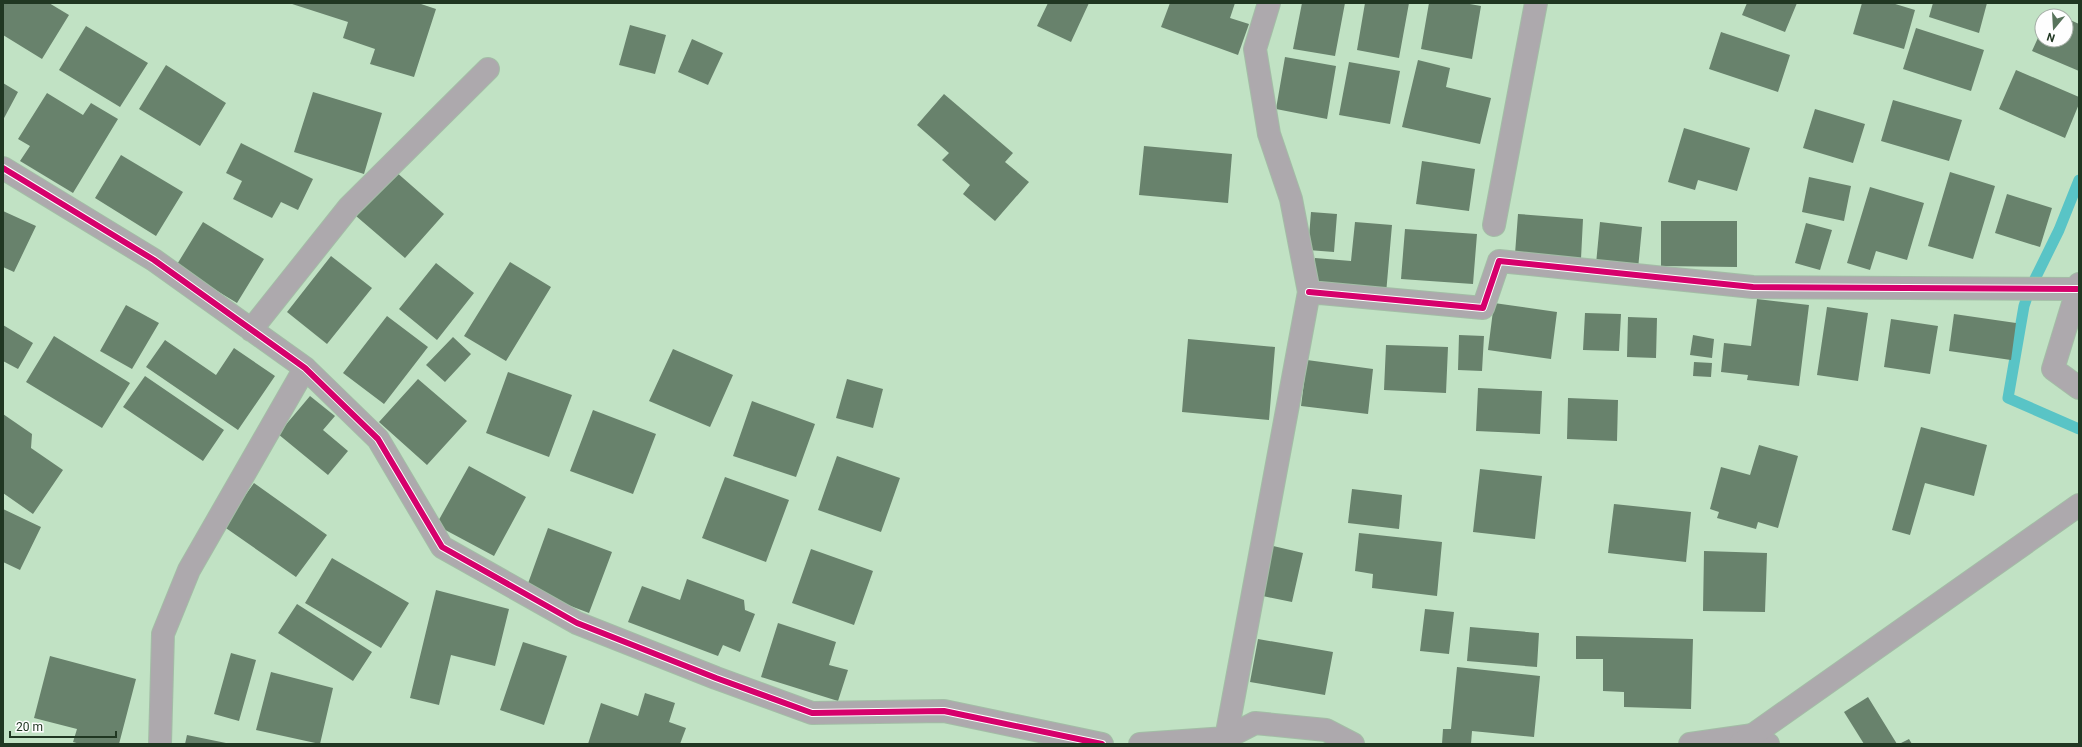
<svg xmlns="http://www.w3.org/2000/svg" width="2082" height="747" font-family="Roboto,sans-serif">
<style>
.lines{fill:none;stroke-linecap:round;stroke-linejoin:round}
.stream{stroke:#59c4c6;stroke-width:11}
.building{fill:#68826c}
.minor-casing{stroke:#a3bda6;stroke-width:24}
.tertiary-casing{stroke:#a3bda6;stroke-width:24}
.minor{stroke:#ada9ad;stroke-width:22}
.tertiary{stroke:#ada9ad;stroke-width:22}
.cycleway-casing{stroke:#fefefe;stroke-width:8}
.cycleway{stroke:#d6006c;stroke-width:6}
</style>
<rect width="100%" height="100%" fill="#c1e2c4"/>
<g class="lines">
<path class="stream" d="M2079,180l-20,50 -30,61 -5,15 -16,92 71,31"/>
</g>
<path class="building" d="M3,3h46l20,12 -27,44 -39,-24z
M289,3h129l18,6 -22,68 -44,-13 5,-15 -32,-11 5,-16z
M1048,3h41l-18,39 -34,-16z
M1170,3h65l-5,15 19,6 -11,31 -77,-28z
M1302,3h43l-10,53 -42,-7z
M1365,3h44l-10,55 -42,-8z
M1429,3h35l17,3 -9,53 -51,-10z
M1747,3h50l-12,29 -43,-17z
M1862,3h30l23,7 -11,39 -51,-15z
M1933,3h54l-8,30 -50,-16z
M2050,11l11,5h-13z
M2066,18l13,6v47l-47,-20 10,-22v11h24z
M630,25l36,10 -11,39 -36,-9z
M86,26l62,37 -28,44 -61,-37z
M1916,28l68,22 -13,41 -68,-22z
M1721,32l69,23 -12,37 -69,-23z
M692,39l31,14 -15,32 -30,-13z
M1285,57l51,9 -9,53 -51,-10z
M1418,60l32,8 -4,19 45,11 -11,46 -78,-17z
M1349,62l51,9 -10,53 -51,-9z
M166,65l60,38 -26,43 -61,-37z
M2016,70l63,27v7l-14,34 -66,-29z
M3,83l15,9 -15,28z
M313,92l69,21 -18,61 -70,-22z
M47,93l36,22 8,-12 27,16 -45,74 -53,-32 10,-15 -12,-7z
M944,94l69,59 -8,9 24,20 -34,39 -32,-27 7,-9 -28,-25 7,-7 -32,-28z
M1893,100l69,20 -13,41 -68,-20z
M1815,109l50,15 -12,39 -50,-15z
M1684,128l66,20 -13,43 -39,-11 -3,10 -27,-8z
M241,143l72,36 -15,31 -17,-8 -9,16 -39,-19 9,-18 -16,-8z
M1144,146l88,8 -4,49 -89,-8z
M121,155l62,37 -27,44 -61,-38z
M1422,161l53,8 -6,42 -53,-7z
M395,171l49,43 -39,44 -49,-42z
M1950,172l45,14 -22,73 -45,-13z
M1809,177l42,9 -7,35 -42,-9z
M1870,187l54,16 -17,57 -31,-9 -6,19 -23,-7z
M2007,194l45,14 -12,39 -45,-14z
M3,211l33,15 -22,46 -11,-5z
M1311,212l26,2 -3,38 -26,-2z
M1518,214l65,5 -2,40 -66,-5z
M1661,221h76v46l-76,-1z
M203,222l61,37 -27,44 -61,-37z
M1355,222l37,3 -6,69 -73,-8 2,-28 36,3z
M1600,222l42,5 -4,42 -42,-5z
M1806,223l26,7 -12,40 -25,-7z
M1405,229l72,5 -4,50 -72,-5z
M331,256l41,32 -45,56 -40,-32z
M510,262l41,25 -45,74 -42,-25z
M436,263l38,30 -37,47 -38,-31z
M1757,299l52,6 -10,81 -52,-6 1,-5 -27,-3 3,-29 27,3z
M1494,303l63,9 -6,47 -63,-9z
M126,305l33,18 -27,46 -32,-18z
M1827,307l41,6 -10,68 -41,-6z
M1585,313l36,1 -2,37 -36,-1z
M1954,314l62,9 -5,37 -62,-9z
M387,316l41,31 -44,57 -41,-31z
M1628,317l29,1 -1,40 -29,-1z
M1891,319l47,7 -8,48 -46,-7z
M3,325l30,18 -15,26 -15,-8z
M1459,335l25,1 -2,35 -24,-1z
M1693,335l21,4 -2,19 -22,-3z
M54,336l76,47 -28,45 -76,-46z
M453,337l18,17 -26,28 -19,-17z
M1188,339l87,8 -6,73 -87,-8z
M165,340l51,35 18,-27 41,28 -37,54 -92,-63z
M1386,345l62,2 -2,46 -62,-3z
M673,349l60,26 -23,52 -61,-26z
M1307,360l66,9 -5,45 -67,-8z
M1694,362l18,1 -1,14 -18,-1z
M508,372l64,23 -23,62 -63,-24z
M145,376l79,54 -21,31 -80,-54z
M418,379l49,42 -40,44 -48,-43z
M847,379l36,10 -10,39 -37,-10z
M1478,388l64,3 -2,43 -64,-3z
M310,396l25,20 -12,14 25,21 -20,24 -50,-41z
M1568,398l50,2 -1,41 -50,-2z
M752,401l63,23 -19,53 -63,-21z
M593,410l63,24 -23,60 -63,-23z
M3,414l29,20 -1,14 32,22 -30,44 -30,-21z
M1921,427l66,18 -13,51 -49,-13 -15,52 -18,-5z
M1759,445l39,11 -20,72 -20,-6 -2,7 -39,-11 2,-6 -9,-3 11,-42 29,8z
M837,456l63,22 -19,54 -63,-22z
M469,466l57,31 -32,59 -58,-31z
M1480,469l62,7 -7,63 -62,-7z
M725,477l64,23 -23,62 -64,-24z
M254,483l73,52 -31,42 -73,-51z
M1352,489l50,6 -3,34 -51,-6z
M1614,504l77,8 -5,50 -78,-9z
M3,509l38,18 -21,43 -17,-8z
M548,528l64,24 -23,61 -63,-24z
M1359,533l83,9 -5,54 -65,-8 1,-14 -18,-3z
M1269,545l34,8 -11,49 -34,-7z
M811,549l62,22 -19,54 -62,-22z
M1704,551l63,2 -2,59 -62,-1z
M332,558l77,45 -28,45 -76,-45z
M687,579l57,21 1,10 10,4 -15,38 -17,-7 -5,11 -90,-34 14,-36 38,14z
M436,590l73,19 -14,57 -44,-11 -12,50 -29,-7z
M297,604l75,48 -19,29 -75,-48z
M1425,609l29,3 -5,42 -29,-3z
M778,623l58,19 -7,23 19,5 -10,31 -77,-24z
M1470,627l69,6 -2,34 -70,-6z
M1576,636l117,3 -2,70 -67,-2v-15l-21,-1v-32h-27z
M1258,639l75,13 -8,43 -75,-13z
M523,642l44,14 -23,69 -44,-15z
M231,653l25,7 -17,61 -25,-7z
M50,656l86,23 -17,65h-39l-7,-2 4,-13 -43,-11z
M1457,667l83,9 -6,61 -62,-6 -1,13h-29l1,-15h8z
M271,672l62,16 -13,56 -64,-14z
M645,693l30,10 -6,19 17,6 -6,16h-92l13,-41 37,13z
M1868,697l29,47h-33l-20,-32z
M187,735l39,8v1h-41z
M1909,739l3,5h-13z"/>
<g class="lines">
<defs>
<path id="minor" d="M3,168l151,92 151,108 73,71 64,108 135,76 139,55 96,35 132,-2 158,33
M1494,225l42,-222
M2079,284l-26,85 26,19
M1309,292l174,16 16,-47 254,26 324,2
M251,330l98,-123 139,-138
M1226,738l83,-446 -18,-93 -22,-65 -14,-85 14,-46
M160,744l3,-110 26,-64 116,-202
M1140,744l86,-6 29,-15 71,7 27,14
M1690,744l63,-9 15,9"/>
<path id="tertiary" d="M1740,744l339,-239"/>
</defs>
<use href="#minor" class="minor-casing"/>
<use href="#tertiary" class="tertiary-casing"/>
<use href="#minor" class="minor"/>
<use href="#tertiary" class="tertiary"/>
<defs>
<path id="cycleway" d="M3,168l151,92 151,108 73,71 64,108 135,76 139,55 96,35 132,-2 158,33
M1309,292l174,16 16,-47 254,26 324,2"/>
</defs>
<use href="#cycleway" class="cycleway-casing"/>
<use href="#cycleway" class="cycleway"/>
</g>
<rect width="2082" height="747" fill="none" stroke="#203722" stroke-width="8"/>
<g transform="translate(2054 28) rotate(198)"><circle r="19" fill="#fefefe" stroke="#a5aea6"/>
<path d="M0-3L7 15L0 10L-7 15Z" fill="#58735b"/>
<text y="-6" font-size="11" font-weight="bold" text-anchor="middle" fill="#203722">N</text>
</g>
<path d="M10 731v6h106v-6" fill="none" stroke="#203722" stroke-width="2"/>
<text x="16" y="731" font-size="12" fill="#203722" stroke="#fefefe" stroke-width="3" paint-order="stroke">20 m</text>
</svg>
